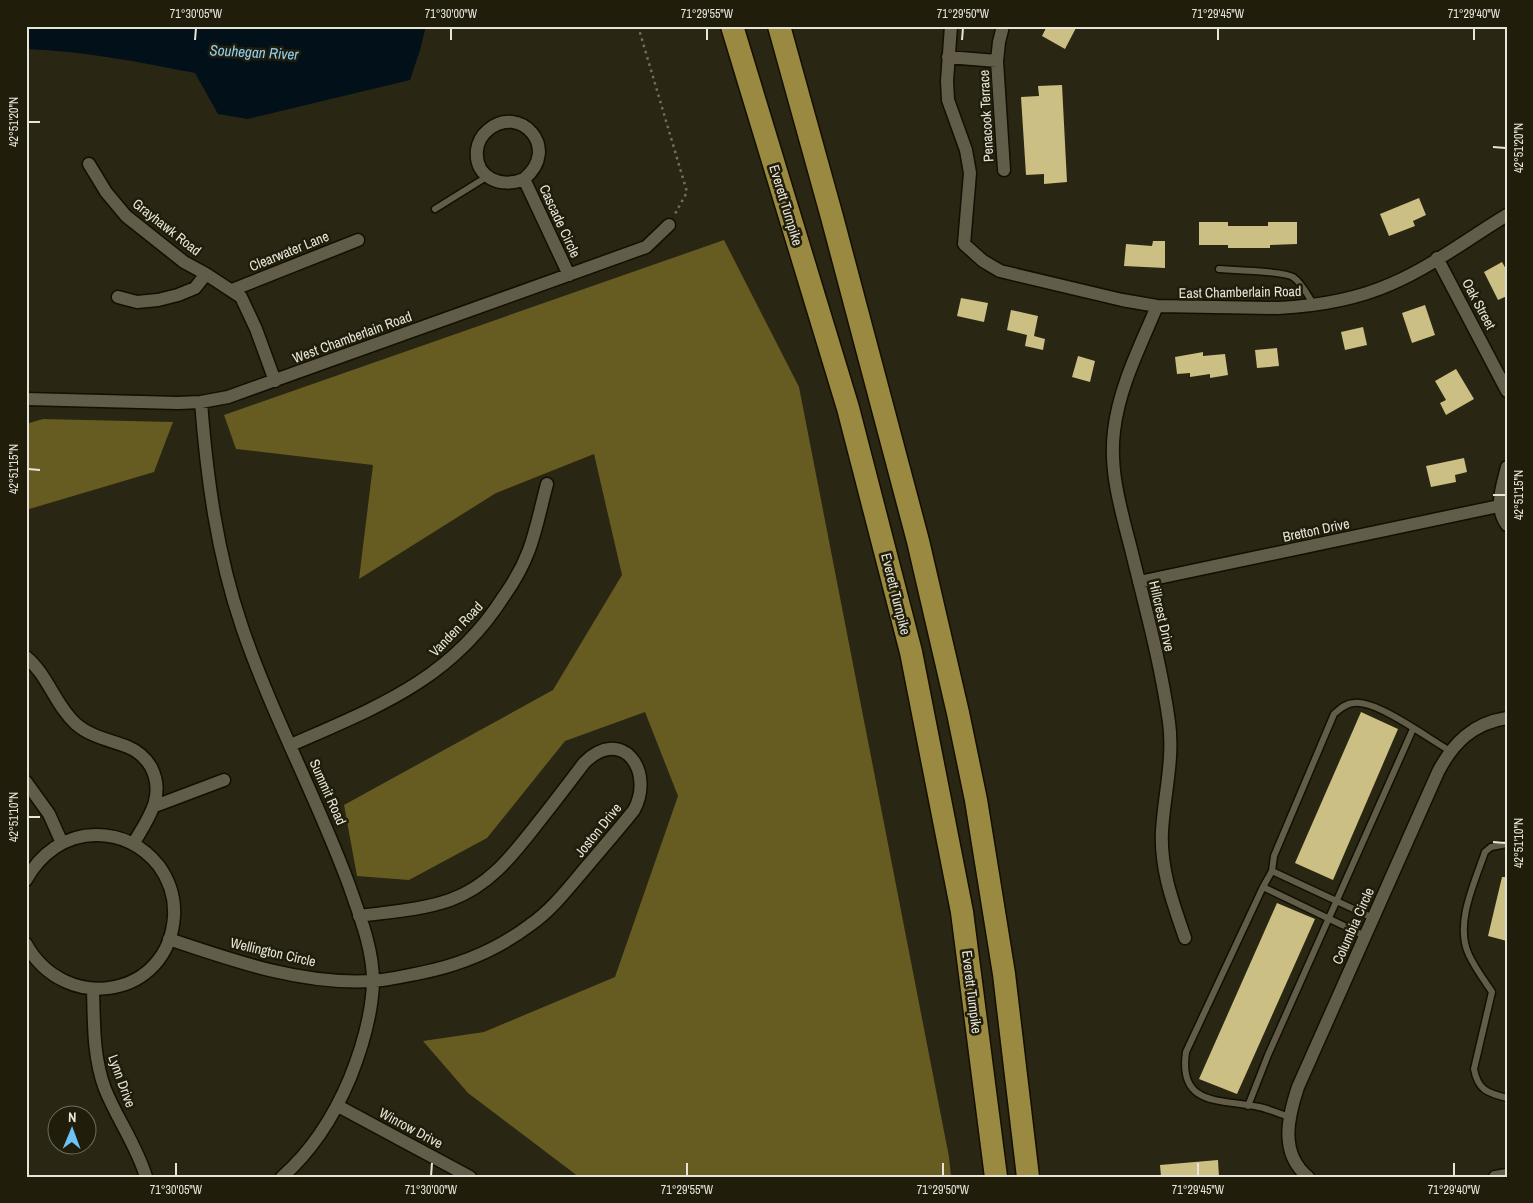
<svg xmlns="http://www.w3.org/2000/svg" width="1533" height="1203" font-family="'Archivo Narrow',sans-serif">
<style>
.forest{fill:#665b21}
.water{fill:#02101a}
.building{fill:#cbbf84}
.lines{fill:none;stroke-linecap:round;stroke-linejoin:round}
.service-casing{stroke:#130f01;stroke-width:9}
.minor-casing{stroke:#130f01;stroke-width:15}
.motorway-casing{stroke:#130f01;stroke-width:25}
.path{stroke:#726e5f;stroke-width:2.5;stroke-dasharray:2.5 4;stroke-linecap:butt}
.service{stroke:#615d49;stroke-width:6}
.minor{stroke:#615d49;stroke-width:12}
.motorway{stroke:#9a8a41;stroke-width:22}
.ticks{fill:none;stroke:#e7e5da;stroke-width:2}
.labels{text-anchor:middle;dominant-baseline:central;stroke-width:5;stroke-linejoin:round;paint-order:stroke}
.street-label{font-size:14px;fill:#e7e5da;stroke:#201d0b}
.water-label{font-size:15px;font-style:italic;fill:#90d1f9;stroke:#201d0b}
.neatline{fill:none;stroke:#e7e5da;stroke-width:2}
.ticks-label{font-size:12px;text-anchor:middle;fill:#e7e5da}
</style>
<rect width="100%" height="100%" fill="#2a2614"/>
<path class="forest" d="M724,240l75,147 150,770 2,20h-372l-111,-84 -45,-52 61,-9 131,-55 63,-181 -33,-84 -80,29 -78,97 -78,42 -52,-4 -13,-71 209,-115 69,-115 -28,-121 -98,39 -137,86 14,-114 -137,-16 -12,-34z
M43,419l130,3 -19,50 -128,38v-86z"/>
<path class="water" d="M26,26h400l-6,24 -10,30 -162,39 -30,-5 -23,-41c-56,-11 -112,-22 -169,-24z"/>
<path class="building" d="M1047,26h30l-12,23 -23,-13z
M1062,85l5,97 -23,2v-10l-18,1 -5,-78 18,-1 -1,-10z
M1419,198l7,17 -13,6 2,5 -26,10 -9,-22z
M1199,222h29v4h40v-4h29v22l-27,1v3h-42v-3h-29z
M1153,241h12v27l-41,-2 2,-22 26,2z
M1502,262l5,9v25l-9,4 -14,-28z
M961,298l27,5 -4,19 -27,-6z
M1425,305l10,30 -23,8 -10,-30z
M1011,310l27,6 -4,20 11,3 -2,11 -18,-4 2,-11 -20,-5z
M1363,327l4,18 -22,5 -4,-18z
M1277,348l2,18 -22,2 -2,-18z
M1203,352v4l22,-2 3,21 -18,3v-4l-20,3v-4l-13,1 -2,-17z
M1078,356l17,5 -5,21 -18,-5z
M1456,369l18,30 -28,16 -6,-12 6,-3 -11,-19z
M1464,458l3,14 -12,3 1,7 -25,5 -5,-21z
M1361,712l37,17 -65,151 -38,-17z
M1502,877h5v64l-19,-5z
M1277,903l38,16 -78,175 -38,-15z
M1218,1160l1,17h-58l-1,-12z"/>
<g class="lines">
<defs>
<path id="service" d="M435,209l53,-33
M1219,269c14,1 64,2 74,8 9,6 15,19 21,28
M1507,844l-16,3 -6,5c-10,30 -31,72 -16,103 6,13 15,25 23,37l-18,77c4,21 13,24 33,29
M1263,887l9,-16
M1373,918l-101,-47 2,-15 60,-142c6,-5 12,-11 20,-11 23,-3 75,36 96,48
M1248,1106l20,-51 145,-326
M1289,1117c-9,-3 -20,-8 -30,-10 -38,-8 -81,0 -73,-55l77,-165 102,49"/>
<path id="minor" d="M951,26l-4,55 1,19 18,50 4,23 -6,71 19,17 17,10 122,29 35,6 121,2c39,-2 77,-8 113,-24 40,-17 78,-46 116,-69
M1003,26l-4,16 -2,19 7,109
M948,57l49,4
M89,164l17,28 20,24 58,46 22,12 35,23 15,32 19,52
M524,179c-22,10 -50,-1 -47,-29 1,-8 5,-15 11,-20 31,-27 74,18 36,49l45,96
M1437,258l70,133
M232,290l126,-50
M118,297l19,5 21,-2 20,-5 17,-7 11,-14
M1157,306c-17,41 -38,81 -43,125 -5,40 7,79 17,118 14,57 30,115 38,173 5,38 -5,73 -7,109 -2,38 11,72 23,107
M26,399l152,4 23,-1 27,-5 418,-150 23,-22
M201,402c6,77 16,152 41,225 30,88 75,171 107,258 11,32 24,63 24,97 -1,33 -11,66 -23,96 -16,38 -37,72 -68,99
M1507,467c-5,21 -13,40 0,58
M1139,582l360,-76
M26,657c22,18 29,48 50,67 15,13 34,16 52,23 10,4 17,10 23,20 15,29 -3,52 -18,77
M291,745c86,-38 160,-65 213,-149 10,-14 19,-30 25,-46 8,-22 12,-44 18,-66
M26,782l23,32 13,29
M155,806l69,-26
M26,880c14,-26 39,-45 70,-45 25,0 47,11 63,31 10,14 16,32 15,50 -5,82 -109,99 -148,28
M169,939c65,22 133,46 203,42 16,-1 33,-5 48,-8 41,-8 77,-23 110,-48 23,-16 40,-39 58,-60 15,-18 31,-36 46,-55 21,-39 -12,-85 -50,-47 -16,21 -31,41 -47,61 -25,32 -48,62 -87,76 -29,10 -61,12 -91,16
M93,989c1,34 0,68 12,100 12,30 32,57 41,88
M338,1106l132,71
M1308,1177c-29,-24 -20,-60 -10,-90l140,-315c15,-29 35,-49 69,-54
M1495,1177l12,-2"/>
<path id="motorway" d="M732,26l116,382 63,244 51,260 34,265
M779,26l53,191 86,324 40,172 18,87 28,174 24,203"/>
</defs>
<use href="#service" class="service-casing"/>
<use href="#minor" class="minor-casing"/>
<use href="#motorway" class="motorway-casing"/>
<path class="path" d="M638,26l49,166 -12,22"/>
<use href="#service" class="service"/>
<use href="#minor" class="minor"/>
<use href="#motorway" class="motorway"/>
</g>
<path class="ticks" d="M195,40l1,-12M451,40v-12M707,40v-12M962,40l1,-12M1218,40v-12M1474,40v-12M28,122h12M1493,147l13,1M28,469l12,1M1493,495h13M28,817h12M1493,842l13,1M176,1176v-13M431,1176l1,-13M687,1176v-13M943,1176v-13M1198,1176v-13M1454,1176v-13"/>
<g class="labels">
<g class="street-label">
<text transform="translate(986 116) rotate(-93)">Penacook Terrace</text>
<text transform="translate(786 205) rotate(73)">Everett Turnpike</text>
<text transform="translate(560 221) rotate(65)">Cascade Circle</text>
<text transform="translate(167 227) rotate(38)">Grayhawk Road</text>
<text transform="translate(289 251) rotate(-22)">Clearwater Lane</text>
<text transform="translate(1240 292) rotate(-1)">East Chamberlain Road</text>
<text transform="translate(1479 304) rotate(62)">Oak Street</text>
<text transform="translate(352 337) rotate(-20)">West Chamberlain Road</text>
<text transform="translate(1316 530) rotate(-12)">Bretton Drive</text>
<text transform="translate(896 594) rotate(76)">Everett Turnpike</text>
<text transform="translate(1162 616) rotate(77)">Hillcrest Drive</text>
<text transform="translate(456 629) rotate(-46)">Vanden Road</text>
<text transform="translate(328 792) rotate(66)">Summit Road</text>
<text transform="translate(598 830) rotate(-51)">Joston Drive</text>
<text transform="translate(1353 926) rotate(-66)">Columbia Circle</text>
<text transform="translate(273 952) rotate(13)">Wellington Circle</text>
<text transform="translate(972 992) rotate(83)">Everett Turnpike</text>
<text transform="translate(122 1081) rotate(70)">Lynn Drive</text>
<text transform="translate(411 1128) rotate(28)">Winrow Drive</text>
</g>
<g class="water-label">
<text transform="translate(254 52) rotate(3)">Souhegan River</text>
</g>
</g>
<rect width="1533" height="1203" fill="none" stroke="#201d0b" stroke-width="55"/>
<g transform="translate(72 1130) rotate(1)"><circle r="24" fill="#201d0b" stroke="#706d5e"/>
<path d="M0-4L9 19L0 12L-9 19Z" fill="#6fc2f4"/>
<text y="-8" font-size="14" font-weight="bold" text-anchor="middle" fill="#e7e5da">N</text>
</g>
<rect x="28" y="28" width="1478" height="1148" class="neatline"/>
<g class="ticks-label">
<text x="196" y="18">71°30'05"W</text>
<text x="451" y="18">71°30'00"W</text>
<text x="707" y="18">71°29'55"W</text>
<text x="963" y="18">71°29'50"W</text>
<text x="1218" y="18">71°29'45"W</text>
<text x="1474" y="18">71°29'40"W</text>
<text transform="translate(14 122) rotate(-90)" y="4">42°51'20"N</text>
<text transform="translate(1519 148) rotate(-90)" y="4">42°51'20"N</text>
<text transform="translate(14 469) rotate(-90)" y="4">42°51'15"N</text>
<text transform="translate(1519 495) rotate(-90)" y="4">42°51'15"N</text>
<text transform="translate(14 817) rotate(-90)" y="4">42°51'10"N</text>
<text transform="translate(1519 843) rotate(-90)" y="4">42°51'10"N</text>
<text x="176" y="1194">71°30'05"W</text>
<text x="431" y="1194">71°30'00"W</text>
<text x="687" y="1194">71°29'55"W</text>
<text x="943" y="1194">71°29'50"W</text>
<text x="1198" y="1194">71°29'45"W</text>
<text x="1454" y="1194">71°29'40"W</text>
</g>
</svg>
